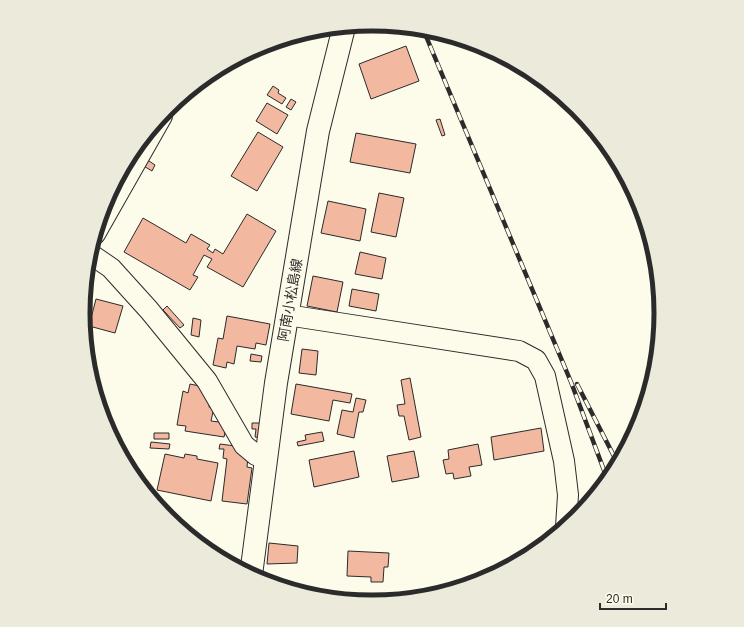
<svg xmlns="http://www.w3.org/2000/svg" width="744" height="627" font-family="Arial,'Noto Sans JP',sans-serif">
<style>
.building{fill:#f2b8a0;stroke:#2b2b2b}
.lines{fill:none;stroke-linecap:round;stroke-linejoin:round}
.minor-casing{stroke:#2b2b2b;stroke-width:22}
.primary-casing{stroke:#2b2b2b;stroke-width:24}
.minor{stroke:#fdfbea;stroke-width:20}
.primary{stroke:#fdfbea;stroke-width:22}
.rail-casing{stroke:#2b2b2b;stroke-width:4.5}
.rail{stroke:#fdfbea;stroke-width:3;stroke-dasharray:9;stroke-linecap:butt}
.labels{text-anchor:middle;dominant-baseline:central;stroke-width:3;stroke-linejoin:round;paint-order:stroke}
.street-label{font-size:14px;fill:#2b2b2b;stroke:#fdfbea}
.rim{fill:none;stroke:#2b2b2b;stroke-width:5}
</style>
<rect width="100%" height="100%" fill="#fdfbea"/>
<path class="building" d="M406,46l13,35 -48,18 -12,-35z
M273,86l6,4 -1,3 8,5 -4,6 -15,-9z
M291,99l5,3 -5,8 -5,-3z
M267,103l21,12 -11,19 -21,-13z
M440,119l5,16 -3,1 -6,-16z
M258,132l25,15 -26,44 -26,-15z
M356,133l60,11 -6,29 -60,-11z
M146,159l9,6 -3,6 -10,-6z
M379,193l25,5 -8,39 -25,-5z
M328,201l38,8 -6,32 -39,-8z
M247,214l29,17 -33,56 -36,-20 5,-8 -8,-4 -11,20 5,2 -8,13 -66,-38 19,-34 43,25 5,-9 19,11 -3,4 6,4 2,-4 8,5z
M360,252l26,6 -4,21 -27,-5z
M313,276l30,6 -6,30 -30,-6z
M86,278l7,2 -10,40v-7z
M352,289l27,5 -3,17 -27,-5z
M96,299l27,7 -8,27 -26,-7z
M167,306l17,19 -4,3 -17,-18z
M227,316l43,8 -4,21 -10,-2 -1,6 -18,-3 -3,18 -7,-2 -1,6 -13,-3 5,-27 5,1z
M193,318l8,2 -2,17 -8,-2z
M302,349l16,2 -2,24 -17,-2z
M251,354l11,2 -1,6 -11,-1z
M410,378l11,59 -12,3 -5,-24h-5l-2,-11 8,-1 -4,-24z
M190,384l14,3 -1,7 8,1 -2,12h5l-3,14 16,2 -3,14 -39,-6 1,-5 -9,-1 6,-34 5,2z
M296,384l56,10 -2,9 -17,-3 -4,21 -38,-7z
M356,398l10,2 -3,12h-4l-5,26 -17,-4 5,-24 11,2z
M252,423h10l-1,15 -6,-1 1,-8h-4z
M541,428l3,23 -50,9 -3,-23z
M322,432l2,9 -26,5 -1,-4 9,-2 -1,-5z
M154,433h15v6h-15z
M151,442l19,2 -1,5 -19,-1z
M220,444l23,3 5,9 -1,11 5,1 -5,36 -25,-3 5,-42 -4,-1 1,-9h-5z
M478,444l4,21 -13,2 2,9 -17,3 -1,-6 -7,1 -3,-14 6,-1 -1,-9z
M354,451l5,26 -45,10 -5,-27z
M414,451l5,26 -27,5 -5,-26z
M165,454l19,4 1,-4 12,2v3l21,4 -7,38 -54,-11z
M269,543l29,3 -1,17 -30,1z
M348,551l41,2 -1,14h-4l-1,15h-12v-5l-24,-1z"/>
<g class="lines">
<defs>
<path id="minor" d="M95,234l67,-118
M89,253l22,15 38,42 58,71 37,64 12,10 10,5
M287,315l232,36 17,9 9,16 19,85 4,34 -2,32"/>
<path id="primary" d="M251,575l25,-192 42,-252 26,-104"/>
</defs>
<use href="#minor" class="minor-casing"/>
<use href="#primary" class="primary-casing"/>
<use href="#minor" class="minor"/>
<use href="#primary" class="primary"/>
<defs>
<path id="rail" d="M423,29l148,353 37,99
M577,384l41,80"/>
</defs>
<use href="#rail" class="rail-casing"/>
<use href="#rail" class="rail"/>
</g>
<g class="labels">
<g class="street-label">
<text transform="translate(290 300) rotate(-80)">阿南小松島線</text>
</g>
</g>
<path d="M0 0H744V627H0ZM90 313a282 282 0 1 1 564 0a282 282 0 1 1-564 0Z" fill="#eceadb" fill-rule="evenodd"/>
<path class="rim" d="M90 313a282 282 0 1 1 564 0a282 282 0 1 1-564 0Z"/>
<path d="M600 603v6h66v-6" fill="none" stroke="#2b2b2b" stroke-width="2"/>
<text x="606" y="603" font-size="12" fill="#2b2b2b" stroke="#fdfbea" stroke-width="3" paint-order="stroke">20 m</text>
</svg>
